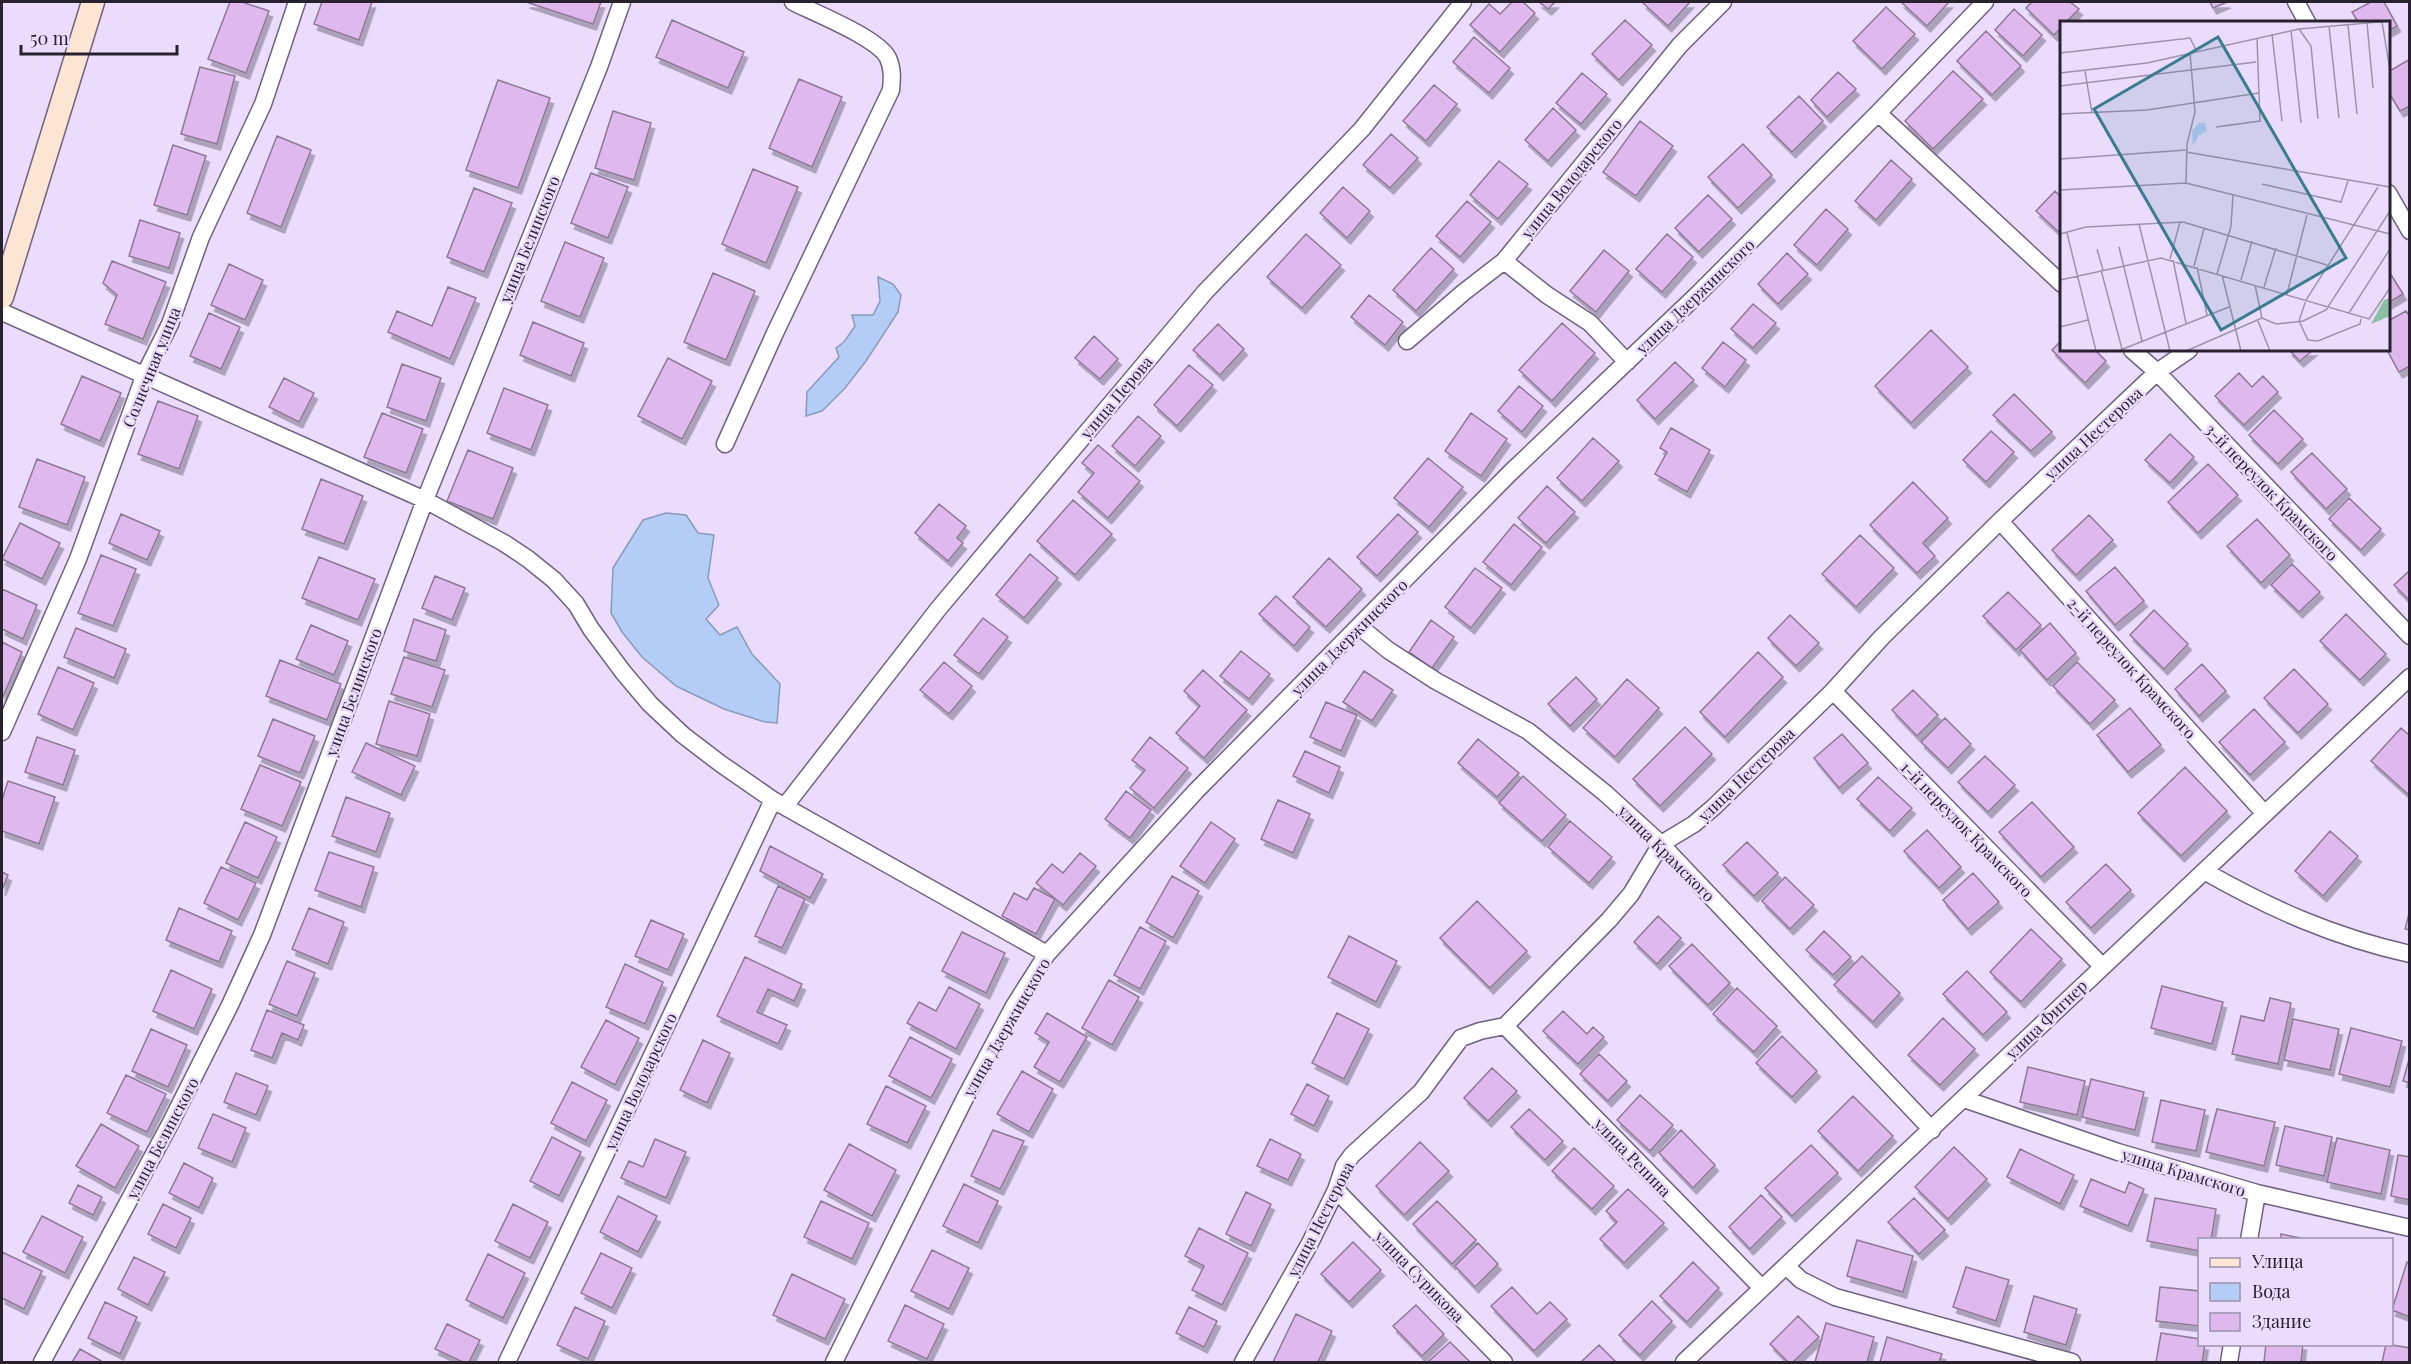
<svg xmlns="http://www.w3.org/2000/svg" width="2411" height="1364" font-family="'Playfair Display',serif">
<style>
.water{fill:#b3cdf7;stroke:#899abb;stroke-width:1.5}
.building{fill:#dfb8ed;stroke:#8d7995;stroke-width:1.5;filter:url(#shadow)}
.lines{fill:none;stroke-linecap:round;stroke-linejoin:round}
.street-casing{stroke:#6f627f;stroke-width:19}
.secondary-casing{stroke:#6f627f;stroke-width:25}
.street{stroke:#fff;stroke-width:16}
.secondary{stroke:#fce5d2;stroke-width:22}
.labels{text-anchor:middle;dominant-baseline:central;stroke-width:5;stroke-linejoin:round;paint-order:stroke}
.street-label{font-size:16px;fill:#28222f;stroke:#ebdcfe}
.inset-road{fill:none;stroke:#9d92ab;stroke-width:1.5}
.view{fill:#397c8d;fill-opacity:0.15;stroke:#397c8d;stroke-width:3}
.inset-edge{fill:none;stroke:#28222f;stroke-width:3}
</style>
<defs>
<filter id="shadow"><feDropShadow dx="3.5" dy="6" stdDeviation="0" flood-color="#0004"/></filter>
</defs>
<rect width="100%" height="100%" fill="#ebdcfe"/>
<path class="water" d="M878,277l15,7 8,11 -3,17 -32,49 -21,27 -23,23 -16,5 1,-24 32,-35 -3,-9 8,-6 11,-16 -3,-11h21l7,-14z
M666,513l20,2 12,18 16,2 -6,43 11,27 -13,14 14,16 17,-8 15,27 28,30 -3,39 -12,-1 -41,-13 -48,-23 -34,-29 -20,-25 -11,-19 2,-45 30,-48z"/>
<path class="building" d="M230,2h12l27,9 -23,62 -38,-14z
M322,2h50l-13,38 -45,-16z
M526,2h75l-8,22z
M1512,2h11l12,11 -35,39 -30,-27 19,-21 11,10z
M1539,2h16l-7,7z
M1644,2h46l-22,24 -25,-23z
M1901,2h48l-22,24z
M2032,2h38l9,7 -13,13h-4v5l-8,8 -28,-27z
M2210,2h17l-14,6z
M2371,2h13l13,24 -9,5v-9h-30l-6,-10z
M1886,7l29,27 -33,35 -29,-28z
M2014,9l28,26 -19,21 -28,-26z
M672,20l72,32 -16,36 -72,-31z
M1625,20l27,25 -33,35 -27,-26z
M1986,31l35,35 -29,29 -35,-34z
M1474,37l36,31 -21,25 -36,-31z
M2410,59v47l-10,5 -12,-20v-19z
M200,67l35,9 -18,68 -36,-10z
M1953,71l30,28 -50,50 -28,-28z
M1838,72l18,17 -29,28 -16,-17z
M1582,73l25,21 -26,30 -25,-21z
M799,79l43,18 -30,70 -43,-19z
M498,80l52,18 -32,90 -52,-18z
M1434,85l23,19 -31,37 -23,-20z
M1799,96l24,25 -31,31 -25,-25z
M1553,108l23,22 -28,31 -23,-21z
M613,111l38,12 -17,57 -39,-12z
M1640,121l33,25 -37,50 -33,-24z
M1391,134l27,24 -28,30 -27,-23z
M277,136l34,14 -30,77 -34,-14z
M1743,144l29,31 -34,33 -30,-31z
M173,145l33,11 -19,59 -33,-10z
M1891,160l21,19 -36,41 -21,-19z
M1499,161l29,23 -30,35 -28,-24z
M753,169l45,18 -32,76 -44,-19z
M591,173l37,14 -20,51 -37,-15z
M1343,187l27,24 -23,27 -27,-25z
M474,188l38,15 -28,69 -37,-15z
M2055,191l7,7v37l-26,-24z
M1708,195l24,24 -33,33 -24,-24z
M1467,201l24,21 -31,35 -24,-21z
M1826,209l22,20 -31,36 -23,-20z
M140,220l40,13 -11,35 -40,-12z
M1306,234l35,31 -39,43 -35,-31z
M1667,234l26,23 -31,35 -26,-23z
M565,242l39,16 -24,59 -39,-16z
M1431,248l23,21 -38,42 -23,-21z
M1604,250l25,21 -33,41 -26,-21z
M1787,253l21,21 -30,30 -20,-20z
M112,261l54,21 -23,57 -38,-15 12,-29 -14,-12z
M229,264l34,16 -18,40 -34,-15z
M2388,270l15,24 -15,9z
M713,273l42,18 -29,69 -42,-18z
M448,287l28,11 -26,61 -62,-27 9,-21 35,15z
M1369,295l34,27 -18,23 -34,-28z
M1753,304l23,19 -23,25 -22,-19z
M2406,311l4,6v49l-11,6 -12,-22 1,-29z
M209,313l31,14 -19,42 -31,-13z
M533,322l51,21 -13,33 -51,-21z
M1562,323l33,30 -43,48 -33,-31z
M1218,324l26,25 -24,26 -27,-25z
M1931,330l37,37 -57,56 -36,-37z
M1094,336l24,23 -18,20 -25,-21z
M2062,340v10h33l11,11 -21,22 -33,-33z
M1723,342l23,18 -21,27 -23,-19z
M2289,350h24l-13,11z
M668,358l44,23 -30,58 -44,-23z
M1675,362l19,18 -39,39 -18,-19z
M402,364l39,14 -15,43 -39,-14z
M1189,365l24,20 -36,41 -23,-21z
M2239,373l13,14 11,-11 15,16 -34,33 -29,-29z
M82,376l39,17 -21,48 -39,-17z
M284,378l30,15 -15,29 -30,-15z
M1519,386l24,20 -21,26 -24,-21z
M504,388l44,17 -17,45 -44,-17z
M2014,394l38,38 -21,19 -38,-36z
M158,401l40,15 -19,53 -41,-15z
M2274,410l29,29 -25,25 -29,-29z
M382,413l41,16 -17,44 -42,-16z
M1471,413l36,26 -26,37 -36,-25z
M1138,416l23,20 -26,30 -23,-20z
M1671,428l39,22 -23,42 -32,-18 12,-22 -7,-4z
M1991,431l23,21 -28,30 -23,-22z
M2170,434l24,23 -24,26 -25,-23z
M1593,438l26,23 -37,40 -25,-23z
M1098,445l42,36 -32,37 -30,-26 16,-19 -12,-10z
M468,450l45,18 -20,51 -46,-18z
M2312,453l35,36 -21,20 -35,-37z
M1428,458l35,29 -34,40 -35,-29z
M37,459l48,18 -18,48 -48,-18z
M2208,464l30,31 -40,38 -30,-31z
M321,479l42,17 -19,48 -42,-15z
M1913,482l35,36 -25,25 12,13 -18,17 -47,-48z
M1547,486l28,26 -29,31 -28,-25z
M2349,498l32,31 -20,21 -32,-31z
M1073,500l39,34 -37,41 -38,-34z
M939,504l27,22 -9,12 6,5 -15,18 -33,-28z
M121,514l39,17 -13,29 -38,-17z
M1398,514l20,18 -41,44 -20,-19z
M2089,515l24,25 -37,35 -24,-25z
M2257,519l33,36 -29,28 -34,-37z
M20,523l40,20 -18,36 -40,-20z
M1514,524l28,23 -31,38 -28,-23z
M1860,535l34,33 -38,39 -34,-33z
M1030,554l28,24 -34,40 -28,-23z
M101,555l35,14 -23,57 -35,-13z
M319,557l56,22 -17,41 -56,-22z
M1329,558l33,31 -36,38 -33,-30z
M2292,564l28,28 -21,20 -28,-27z
M2115,567l29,34 -29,24 -29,-34z
M1475,568l27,20 -31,40 -26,-21z
M2410,570v31l-16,-16z
M435,576l30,12 -13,32 -30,-12z
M2,589l35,16 -14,34 -21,-10z
M2008,592l33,33 -25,25 -33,-34z
M1276,596l34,31 -16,19 -35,-32z
M2154,610l34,34 -24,25 -34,-34z
M2346,614l40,40 -26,26 -40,-39z
M1790,615l29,28 -23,23 -28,-28z
M983,618l25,19 -29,37 -25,-19z
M414,619l32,11 -10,31 -32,-10z
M1431,620l23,17 -22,31 -23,-16z
M2050,623l26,30 -29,27 -27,-30z
M311,625l37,16 -14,34 -38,-16z
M76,628l50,21 -12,29 -50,-21z
M2,642l20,10 -20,47z
M1241,651l29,23 -21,25 -29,-23z
M1758,652l25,25 -58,60 -25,-25z
M404,657l41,13 -13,37 -41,-13z
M280,660l61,24 -14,36 -61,-24z
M944,662l28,24 -23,28 -29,-24z
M2077,662l38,38 -25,24 -37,-38z
M2202,664l24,27 -27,25 -24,-27z
M58,667l36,16 -21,47 -35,-16z
M2294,669l34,35 -30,29 -34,-35z
M1203,670l44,40 -43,48 -28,-25 24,-27 -16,-15z
M1364,671l29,19 -21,31 -29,-19z
M1576,677l21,22 -27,27 -22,-22z
M1627,679l32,29 -44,49 -32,-29z
M1913,690l25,25 -21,21 -25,-26z
M389,701l41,13 -13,42 -41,-12z
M1326,702l31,13 -16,36 -31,-14z
M2130,708l31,37 -33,27 -31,-37z
M2254,709l31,33 -35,33 -31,-33z
M1945,718l26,26 -23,24 -27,-26z
M273,719l42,17 -15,37 -42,-17z
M1685,727l27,27 -52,52 -27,-27z
M2401,728l9,8v60l-39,-35z
M1842,734l26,29 -29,25 -25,-30z
M37,737l38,13 -12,35 -38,-13z
M1150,737l38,31 -34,40 -24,-20 15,-18 -13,-10z
M1478,739l41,34 -22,24 -39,-34z
M366,743l49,23 -14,29 -49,-23z
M1305,751l35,16 -11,26 -36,-17z
M1985,756l30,29 -27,27 -30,-30z
M260,765l41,17 -19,44 -41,-17z
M2185,767l42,44 -46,45 -43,-43z
M1523,776l43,39 -24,26 -43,-38z
M1878,777l34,31 -22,23 -33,-32z
M8,781l47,16 -16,47 -37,-13v-31z
M1126,791l25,19 -21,28 -25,-19z
M346,797l44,16 -14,39 -44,-16z
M1278,800l32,14 -17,39 -32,-14z
M2032,802l42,45 -33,30 -42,-45z
M1570,821l42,36 -23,26 -41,-36z
M245,822l32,15 -19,41 -32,-15z
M1211,822l24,17 -30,44 -25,-17z
M1927,830l34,37 -22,21 -35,-37z
M2330,831l28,25 -35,40 -28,-25z
M1747,842l31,31 -24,23 -31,-31z
M770,846l53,28 -13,24 -50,-27z
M329,852l45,15 -13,40 -46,-17z
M1080,853l16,13 -33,39 -27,-22 16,-19 11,9z
M2106,864l25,26 -40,38 -25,-26z
M221,867l35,16 -18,37 -34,-17z
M2,872l6,3 -6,15z
M1973,873l26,29 -31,27 -25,-29z
M1172,876l27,15 -26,47 -27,-16z
M1785,877l29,28 -24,24 -28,-28z
M778,886l27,13 -23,49 -27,-12z
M1034,888l21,11 -19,35 -34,-18 12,-23 13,7z
M1477,901l50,50 -37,37 -50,-50z
M179,908l53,23 -13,31 -53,-22z
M309,908l35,14 -16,42 -36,-15z
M2410,910v20l-5,-1z
M1658,916l23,22 -24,26 -23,-22z
M651,920l33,14 -16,36 -33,-14z
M1140,927l26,14 -26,48 -26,-14z
M2031,929l31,30 -41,43 -31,-30z
M1824,931l27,26 -18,18 -27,-25z
M962,932l43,21 -19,40 -44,-22z
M1349,936l48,25 -21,41 -48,-25z
M1692,944l38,39 -22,22 -39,-39z
M1862,956l38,37 -27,29 -39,-37z
M745,957l57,27 -8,17 -26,-12 -11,23 30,13 -9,19 -61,-28z
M287,961l28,12 -18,43 -28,-12z
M625,964l38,18 -18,42 -39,-17z
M171,970l41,19 -18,40 -41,-18z
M1967,971l40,41 -24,23 -40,-41z
M1109,980l30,17 -27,48 -30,-17z
M2162,986l61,16 -11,42 -61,-16z
M949,987l31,17 -24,45 -49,-26 12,-21 17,9z
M1737,988l40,38 -23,26 -41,-38z
M2270,998l21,5 -13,61 -46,-10 9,-38 23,5z
M267,1010l37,15 -6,15 -16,-7 -10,25 -21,-8z
M1563,1011l24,23 6,-7 11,10 -26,27 -35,-33z
M1047,1013l40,24 -27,45 -26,-15 15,-25 -14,-9z
M1337,1013l32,16 -25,50 -32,-16z
M1943,1018l32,31 -35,36 -32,-30z
M2293,1019l46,10 -9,41 -46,-10z
M606,1020l33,18 -24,47 -34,-18z
M2351,1028l51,13 -12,46 -51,-13z
M151,1029l36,16 -19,42 -36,-16z
M1782,1036l35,35 -25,26 -36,-34z
M910,1037l42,22 -21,39 -42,-22z
M703,1040l27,13 -23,50 -27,-13z
M1599,1054l28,27 -19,20 -28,-27z
M2410,1056v27l-7,-2z
M2028,1067l57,14 -8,34 -57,-13z
M1492,1068l25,23 -29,30 -24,-23z
M1022,1071l31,18 -24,43 -32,-18z
M236,1073l32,13 -12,29 -32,-13z
M126,1075l40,19 -19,38 -40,-19z
M2091,1079l53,13 -9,38 -53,-13z
M572,1082l35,18 -21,41 -35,-18z
M1307,1084l22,12 -15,30 -23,-12z
M886,1086l40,20 -19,37 -40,-19z
M1640,1095l33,30 -23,26 -33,-31z
M1853,1096l40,40 -35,35 -40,-40z
M2161,1100l44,10 -9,41 -44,-9z
M1529,1109l34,32 -18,19 -34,-33z
M2217,1109l58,13 -11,44 -58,-14z
M213,1114l33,14 -14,34 -34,-14z
M101,1124l38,22 -24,42 -39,-22z
M2285,1126l47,11 -8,39 -48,-11z
M993,1130l31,11 -24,48 -29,-13z
M1681,1130l34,35 -22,23 -34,-35z
M552,1137l29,15 -22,44 -29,-15z
M2337,1138l53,12 -9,44 -54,-12z
M655,1139l31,13 -20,46 -45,-20 8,-17 14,6z
M1270,1139l31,15 -13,26 -31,-14z
M1420,1142l29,29 -45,44 -28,-29z
M849,1144l47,26 -24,46 -48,-26z
M1811,1145l27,28 -46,43 -27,-28z
M1954,1147l33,32 -39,40 -33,-32z
M1574,1148l40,38 -22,23 -40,-38z
M2020,1149l54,26 -14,29 -53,-27z
M2398,1155l12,2v43l-19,-4z
M184,1163l29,15 -14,30 -30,-15z
M2091,1179l34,14 4,-11 15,7 -16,37 -48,-20z
M964,1184l34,17 -20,42 -35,-17z
M78,1185l24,12 -9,18 -24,-12z
M1628,1189l36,34 -40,40 -24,-24 17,-17 -11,-11z
M1246,1192l25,12 -20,42 -25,-12z
M1761,1195l21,22 -32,32 -21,-22z
M618,1196l39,20 -19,36 -38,-20z
M1914,1198l31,32 -26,24 -31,-32z
M2155,1198l61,11 -5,31h-11v11l-53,-10z
M821,1201l48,22 -17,36 -48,-22z
M1437,1201l39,39 -24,24 -39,-40z
M163,1204l28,14 -15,30 -28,-14z
M513,1204l35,18 -18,36 -35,-17z
M42,1216l41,21 -18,36 -42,-21z
M1199,1228l49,25 -26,52 -30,-15 12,-24 -19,-10z
M2281,1234l28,6h-29z
M1857,1240l56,16 -10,36 -56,-16z
M1353,1242l28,28 -32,32 -28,-28z
M1478,1243l20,21 -23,23 -20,-21z
M932,1250l37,18 -20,41 -38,-18z
M2,1252l40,19 -18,38 -22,-11z
M601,1253l31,15 -20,40 -31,-15z
M488,1254l37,19 -22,45 -37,-18z
M134,1257l31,15 -17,33 -30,-16z
M1693,1262l26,26 -32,34 -27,-26z
M2407,1262l3,1v54l-18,-7z
M1966,1267l43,13 -13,41 -43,-14z
M792,1274l53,25 -20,40 -52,-24z
M1512,1287l25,27 13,-12 17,17 -33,32 -43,-45z
M2160,1287l40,4v35l-44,-5z
M2034,1296l43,13 -11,36 -42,-13z
M1652,1301l20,20 -32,34 -21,-20z
M105,1302l32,15 -17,37 -32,-16z
M905,1305l39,19 -17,35 -39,-18z
M1416,1305l28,29 -22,22 -29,-30z
M575,1307l30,14 -17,38 -31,-14z
M1189,1307l28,14 -13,26 -28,-14z
M1296,1314l36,17 -14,31h-45z
M1798,1316l21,21 -26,25h-5l-18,-18z
M1826,1323l48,14 -7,25h-52z
M447,1324l33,16 -11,22h-6l-28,-13z
M2161,1333l39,6v5h5l-3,18h-46z
M1887,1337l55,17 -3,8h-59z
M1450,1342l20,20h-42z
M2266,1344h37l-2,18h-37z
M2386,1344l24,4v14h-28z
M1599,1345l17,17h-35z
M80,1349l23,13h-31z"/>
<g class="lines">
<defs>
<path id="street" d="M2296,2l11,20
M1878,113l184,171
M2388,193l22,38
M1504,261l43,34 43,28 37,39
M2,312l423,188 79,43 24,16 26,21 22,24 15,25 32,43 27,32 33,31 38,29 52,36 274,154
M1407,341l57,-49 40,-31 176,-216 43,-43
M2132,350l25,22 253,264
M725,444l50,-111 116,-243c1,-10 2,-21 -3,-32 -10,-20 -73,-45 -95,-56
M2000,521l265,293
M1360,627l28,23 48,31 92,50 77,62 56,51 271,286
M1833,691l269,275
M2,732l76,-173 67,-185 25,-50 31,-87 62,-133 34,-102
M785,806l154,-198 266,-316 157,-163 101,-127
M2204,871c67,38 130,66 206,83
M1505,1026l257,262
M1964,1099l154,53 139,41 153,35
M1336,1190l168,172
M2249,1240l8,-47
M1786,1266l15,14 34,17 237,65
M42,1362l127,-236 61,-121 32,-70 163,-435 174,-433 23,-65
M507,1362l266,-562
M834,1362l130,-262 50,-94 33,-52 149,-163 314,-318 188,-179 180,-181 107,-111
M1243,1362l66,-117 27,-55 8,-24 8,-11 69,-63 40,-54 19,-7 25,-5 104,-106 22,-26 30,-50 33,-20 21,-18 118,-115 49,-54 118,-116 157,-149 32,-22
M1684,1362l726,-685
M2229,1362l3,-18"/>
<path id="secondary" d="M2,297l91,-295"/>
</defs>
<use href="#street" class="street-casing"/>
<use href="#secondary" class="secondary-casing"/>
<use href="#street" class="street"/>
<use href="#secondary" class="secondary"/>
</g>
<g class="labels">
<g class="street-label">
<text transform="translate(1571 178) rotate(-51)">улица Володарского</text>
<text transform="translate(529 239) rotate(-68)">улица Белинского</text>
<text transform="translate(1695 296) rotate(-44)">улица Дзержинского</text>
<text transform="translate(151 367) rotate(-68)">Солнечная улица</text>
<text transform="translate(1116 397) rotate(-50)">улица Перова</text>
<text transform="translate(2093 433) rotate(-43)">улица Нестерова</text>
<text transform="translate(2272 492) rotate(46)">3-й переулок Крамского</text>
<text transform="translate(1349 637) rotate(-45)">улица Дзержинского</text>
<text transform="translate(2132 668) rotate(48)">2-й переулок Крамского</text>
<text transform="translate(353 692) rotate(-70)">улица Белинского</text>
<text transform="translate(1746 774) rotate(-44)">улица Нестерова</text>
<text transform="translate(1967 829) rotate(46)">1-й переулок Крамского</text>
<text transform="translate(1667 853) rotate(45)">улица Крамского</text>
<text transform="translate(2046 1019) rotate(-44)">улица Фигнер</text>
<text transform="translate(1006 1027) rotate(-60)">улица Дзержинского</text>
<text transform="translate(640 1081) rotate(-65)">улица Володарского</text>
<text transform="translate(162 1138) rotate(-62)">улица Белинского</text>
<text transform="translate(1633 1157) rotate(46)">улица Репина</text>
<text transform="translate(2184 1172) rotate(17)">улица Крамского</text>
<text transform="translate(1320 1219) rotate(-63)">улица Нестерова</text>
<text transform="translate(1420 1276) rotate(46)">улица Сурикова</text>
</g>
</g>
<g transform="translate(2060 21)">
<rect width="330" height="330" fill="#ebdcfe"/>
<path d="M330,277v18l-19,8 13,-24z" fill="#8cbea3"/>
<path d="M139,102h6l2,8 -8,4 -6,11 -1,-15z" fill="#b3cdf7"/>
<path class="inset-road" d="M322,1l8,48M307,2l6,65M288,4l9,89M269,5l10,92M239,8l12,17 7,73M231,9l10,93M212,13l10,87M0,32l130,-15 7,14M25,50l7,42M0,52l87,-10 152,-34 91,-8M0,65l196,-24M0,93l87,-4 112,-17M156,106l44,-6 -3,-83M126,131l204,35M0,138l126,-9M126,162l1,-39 8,-32 -5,-59M202,163l79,18 7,-21M0,169l126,-7 204,51M79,203l31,127M7,212l29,118M0,213l26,-7 97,-5 144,43M59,226l23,94M37,228l6,21M110,238l10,-37M113,239l13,63M134,245l10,-37M137,246l10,48M41,249l21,79M157,253l14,-48 2,-31M162,254l19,76M0,259l101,-22 208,61 21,-31M181,259l11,-39M195,264l7,33M204,266l12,-39M227,273l20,-79M289,292l41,-64M202,297l14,6 27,-3 23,-11 64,-99M301,298l-1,5 -42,17 -10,-1 -9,-19 7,-21 72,-113M198,300l12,30M0,306l28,-7M58,330l111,-44M126,330l76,-33"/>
<path class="view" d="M158,16l128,221 -125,72 -127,-221z"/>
<rect width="330" height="330" class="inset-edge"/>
</g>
<rect width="2411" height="1364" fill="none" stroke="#28222f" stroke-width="6"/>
<rect x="2198" y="1238" width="195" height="108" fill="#ebdcfe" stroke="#9d92ab" stroke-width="1.5"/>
<rect x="2210" y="1258" width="30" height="9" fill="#fce5d2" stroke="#9d92ab" stroke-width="1.5"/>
<text x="2252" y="1268" font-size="18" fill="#28222f">Улица</text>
<rect x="2210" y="1283" width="30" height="18" fill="#b3cdf7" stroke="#9d92ab" stroke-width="1.5"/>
<text x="2252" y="1298" font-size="18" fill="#28222f">Вода</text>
<rect x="2210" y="1313" width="30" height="18" fill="#dfb8ed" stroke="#9d92ab" stroke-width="1.5"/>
<text x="2252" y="1328" font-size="18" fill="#28222f">Здание</text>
<path d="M21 45v9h156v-9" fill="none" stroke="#28222f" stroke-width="3"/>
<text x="30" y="45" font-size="18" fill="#28222f" stroke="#ebdcfe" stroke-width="4.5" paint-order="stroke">50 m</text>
</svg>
